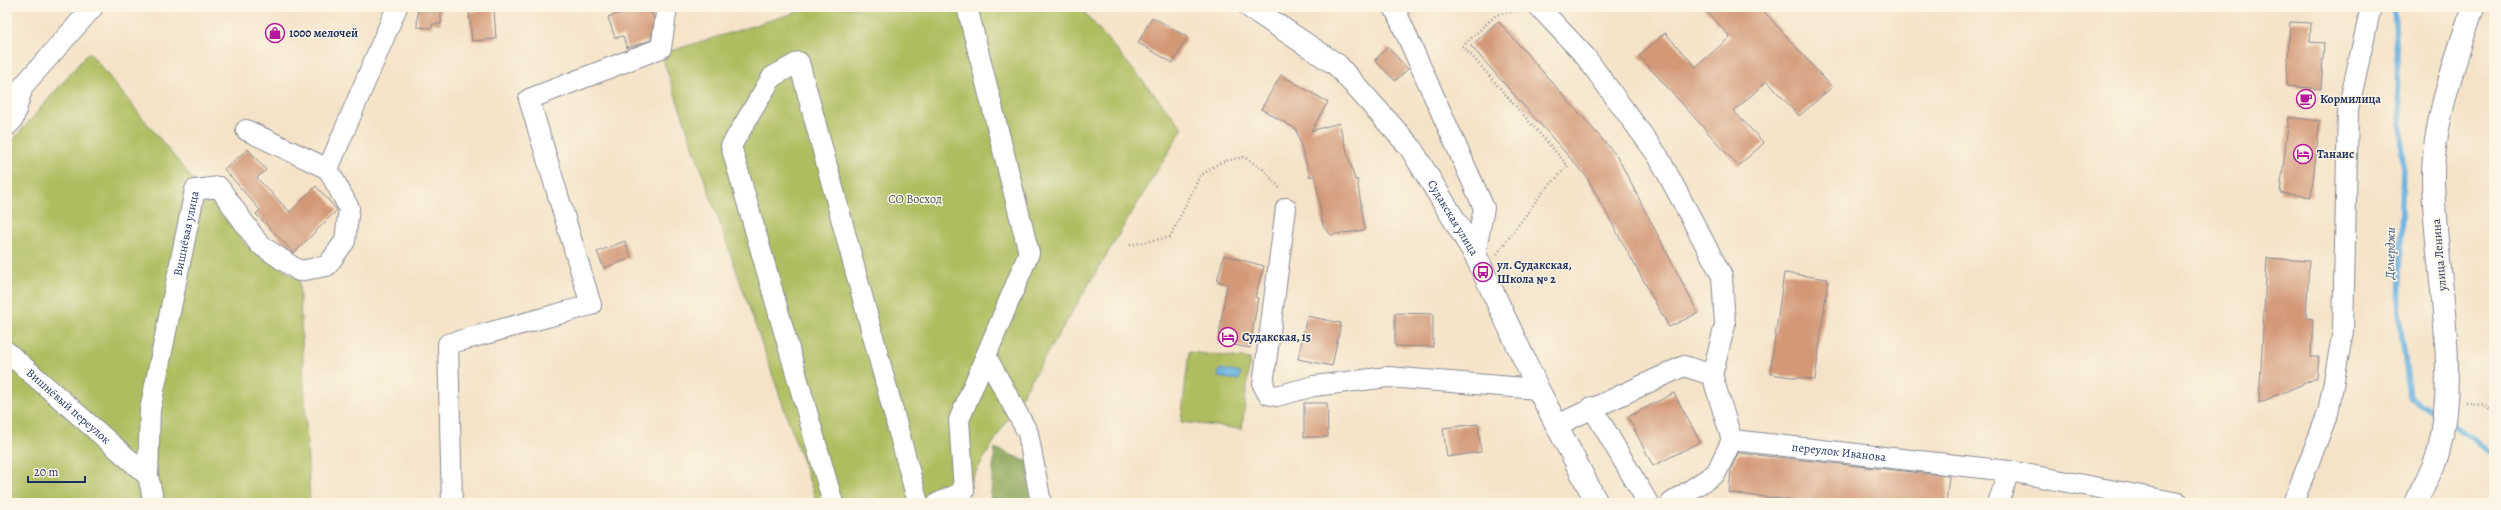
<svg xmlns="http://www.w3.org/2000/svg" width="2501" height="510" font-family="Alegreya,serif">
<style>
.green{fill:#aebd5f;stroke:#64765e}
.forest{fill:#8aa456;stroke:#526a5a}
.water{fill:#6ab2e1;stroke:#4270a0}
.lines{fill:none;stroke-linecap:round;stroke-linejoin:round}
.stream{stroke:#6ab2e1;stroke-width:5.5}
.building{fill:#d39977}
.minor-casing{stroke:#888993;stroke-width:22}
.major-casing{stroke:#888993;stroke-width:24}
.path{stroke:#888993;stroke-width:2.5;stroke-dasharray:1 3;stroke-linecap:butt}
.minor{stroke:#fff;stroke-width:20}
.major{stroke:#fff;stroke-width:22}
.labels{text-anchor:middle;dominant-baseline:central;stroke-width:3;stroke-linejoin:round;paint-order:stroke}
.poi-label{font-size:12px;font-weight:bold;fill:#1b2f5e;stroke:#fcf5e5;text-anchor:start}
.park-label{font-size:12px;fill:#475a5e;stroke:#fcf5e5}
.street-label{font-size:12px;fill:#1b2f5e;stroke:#fcf5e5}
.water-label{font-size:13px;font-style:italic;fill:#335685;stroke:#fcf5e5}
</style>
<rect width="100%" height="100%" fill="#fcf5e5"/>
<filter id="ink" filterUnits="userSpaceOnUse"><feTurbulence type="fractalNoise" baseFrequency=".025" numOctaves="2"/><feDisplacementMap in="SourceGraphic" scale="8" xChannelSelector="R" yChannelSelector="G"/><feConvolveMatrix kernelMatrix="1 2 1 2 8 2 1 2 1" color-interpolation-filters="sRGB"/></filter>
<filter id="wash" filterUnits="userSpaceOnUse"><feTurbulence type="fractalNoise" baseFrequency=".012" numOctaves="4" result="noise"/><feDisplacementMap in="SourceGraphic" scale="16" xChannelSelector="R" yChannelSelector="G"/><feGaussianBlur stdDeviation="0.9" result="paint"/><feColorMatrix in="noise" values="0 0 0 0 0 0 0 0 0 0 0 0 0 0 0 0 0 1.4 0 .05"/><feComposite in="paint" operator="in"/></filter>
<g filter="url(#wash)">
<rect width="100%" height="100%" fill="#f4e3c8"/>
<path class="green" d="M814,7h266l103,121 -226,375h-140l-156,-449z
M89,52l158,194 52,34 11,223h-303v-356z
M1189,352l61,7 -8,70 -61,-7z"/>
<path class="forest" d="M995,448l38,16 4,39h-47z"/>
<path class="water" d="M1220,369l21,4 -2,7 -21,-3z"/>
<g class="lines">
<path class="stream" d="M2394,7l9,159 -4,148 11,83 29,19
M2448,422l28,18 18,16"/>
</g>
<g id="blocks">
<path class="building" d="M418,7h23v17h-9v4l-15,-1z
M641,7h9l4,12 -3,21 -24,8 -4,-12 -8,2 -7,-21z
M1703,7h57l72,80 -33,29 -32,-35 -33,30 30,32 -26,23 -99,-110 26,-23 31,34 34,-30z
M494,9l2,30 -24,2 -3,-29z
M1152,17l35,20 -14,26 -35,-20z
M1498,21l119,135 81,157 -29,14 -83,-151 -115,-130z
M2290,22l21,1 -1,19 14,1 -3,46 -35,-3z
M1388,47l20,22 -13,12 -20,-21z
M1281,75l47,27 -17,29 28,-8 16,57 2,-1 8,51 -34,5 -8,-9 -8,-51 -5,2 -14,-48 -35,-20z
M2289,117l31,4 -9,76 -31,-4z
M248,149l18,21 -9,8 33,34 26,-26 21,24 -43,43 -38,-39 4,-4 -36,-41z
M625,241l6,17 -27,10 -7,-16z
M1224,255l40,11 -9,31 3,1 -8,50 -32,-6 9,-58 -10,-3z
M2267,258l42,3 -3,57 7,1 -2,38h8l-2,21 -58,25z
M1784,273l44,6 -13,101 -45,-6z
M1395,313l38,1v33l-38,-1z
M1307,316l34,7 -9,43 -34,-7z
M1674,393l26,49 -47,24 -25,-49z
M1304,403h23l1,34h-24z
M1478,424l3,28 -34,5 -4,-29z
M1738,453l211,23 -3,27h-128l-89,-10 2,-24z"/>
</g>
</g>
<g filter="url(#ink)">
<use href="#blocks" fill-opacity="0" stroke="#888993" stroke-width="1"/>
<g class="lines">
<defs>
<g id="minor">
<path d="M1394,7l90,201 -9,46"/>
<path d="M1539,7l46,49 73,100 64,120 3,49 -13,50"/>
<path d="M7,126l6,-6 10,-34 70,-79"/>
<path d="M246,130l82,39"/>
<path d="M328,169l69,-162"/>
<path d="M1286,208l-23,177 5,9 9,2 37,-10 74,-9 150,12"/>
<path id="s1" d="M7,352l141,124"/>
<path d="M986,356l42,77 13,70"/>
<path d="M1592,407l56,96"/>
<path id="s2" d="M1557,425l127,-59 28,9 20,65 277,31 170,32"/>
<path id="s3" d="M154,503l-6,-27 2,-66 45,-220 24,-3 40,57 40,27 28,-5 18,-25 4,-33 -21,-39"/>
<path d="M452,503l-4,-159 143,-39 -62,-206 132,-51 6,-41"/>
<path d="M833,503l-102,-357 41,-69 27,-15 119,441"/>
<path d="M938,503l26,-12 -5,-71 70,-167 -62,-246"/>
<path d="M1671,503l45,-30 16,-33"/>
<path d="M1998,503l11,-32"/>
<path d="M2293,503l35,-90 15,-82 5,-221 23,-103"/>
</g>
<g id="major">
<path id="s4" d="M1250,7l87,58 73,82 65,107 63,135 59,114"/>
<path d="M2415,503c7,-16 18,-33 23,-49 22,-90 -3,-183 -5,-274 -1,-54 23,-122 40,-173"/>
</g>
</defs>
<use href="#minor" class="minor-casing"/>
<use href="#major" class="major-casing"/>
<path class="path" d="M1130,245l40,-8 30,-61 21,-14 23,-5 19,12 18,21
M1497,254l45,-61 26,-27 -105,-120 33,-31 24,-5
M2466,402l19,4 9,7"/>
<use href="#minor" class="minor"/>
<use href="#major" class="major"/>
</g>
</g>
<defs>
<symbol id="shop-ring" viewBox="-11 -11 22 22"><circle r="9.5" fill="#fcf5e5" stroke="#b5179e" stroke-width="1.5"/><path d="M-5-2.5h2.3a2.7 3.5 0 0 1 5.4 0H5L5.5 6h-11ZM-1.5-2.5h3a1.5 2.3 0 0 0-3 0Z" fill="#b5179e"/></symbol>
<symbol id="cafe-ring" viewBox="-11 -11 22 22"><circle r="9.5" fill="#fcf5e5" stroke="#b5179e" stroke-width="1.5"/><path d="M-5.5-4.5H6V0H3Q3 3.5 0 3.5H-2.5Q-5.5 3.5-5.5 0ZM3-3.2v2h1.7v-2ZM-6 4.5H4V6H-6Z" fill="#b5179e"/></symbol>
<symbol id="hotel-ring" viewBox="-11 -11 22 22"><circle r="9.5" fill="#fcf5e5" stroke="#b5179e" stroke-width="1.5"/><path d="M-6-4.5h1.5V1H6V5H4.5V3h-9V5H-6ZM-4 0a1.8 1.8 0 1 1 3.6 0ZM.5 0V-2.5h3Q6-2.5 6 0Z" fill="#b5179e"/></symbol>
<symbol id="bus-ring" viewBox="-11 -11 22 22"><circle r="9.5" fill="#fcf5e5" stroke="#b5179e" stroke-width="1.5"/><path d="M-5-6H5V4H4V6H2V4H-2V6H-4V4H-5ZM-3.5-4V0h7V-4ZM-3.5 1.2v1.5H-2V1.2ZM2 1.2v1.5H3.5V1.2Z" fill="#b5179e"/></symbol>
</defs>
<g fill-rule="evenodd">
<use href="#shop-ring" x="264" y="22" width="22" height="22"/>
<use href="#cafe-ring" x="2295" y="88" width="22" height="22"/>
<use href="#hotel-ring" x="2292" y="143" width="22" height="22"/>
<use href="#bus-ring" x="1472" y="261" width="22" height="22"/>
<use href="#hotel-ring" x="1217" y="326" width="22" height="22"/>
</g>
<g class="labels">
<g class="poi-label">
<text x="289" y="33">1000 мелочей</text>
<text x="2320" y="99">Кормилица</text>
<text x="2317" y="154">Танаис</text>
<text x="1497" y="265">ул. Судакская,<tspan x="1497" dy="14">Школа № 2</tspan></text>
<text x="1242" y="337">Судакская, 15</text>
</g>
<g class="park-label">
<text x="915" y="199">СО Восход</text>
</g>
<g class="street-label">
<text stroke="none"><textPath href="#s4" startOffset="297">Судакская улица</textPath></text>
<text stroke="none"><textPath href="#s3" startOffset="274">Вишнёвая улица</textPath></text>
<text transform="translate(2439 255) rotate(-95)">улица Ленина</text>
<text stroke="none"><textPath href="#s1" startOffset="82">Вишнёвый переулок</textPath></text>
<text stroke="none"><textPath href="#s2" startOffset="345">переулок Иванова</textPath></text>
</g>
<g class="water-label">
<text transform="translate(2390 253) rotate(-89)">Демерджи</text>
</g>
</g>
<rect width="2501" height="510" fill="none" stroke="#fcf5e5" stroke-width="24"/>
<path d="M28 476v6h57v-6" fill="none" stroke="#1b2f5e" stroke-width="2"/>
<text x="34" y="476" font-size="12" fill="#1b2f5e" stroke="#fcf5e5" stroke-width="3" paint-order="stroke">20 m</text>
</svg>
